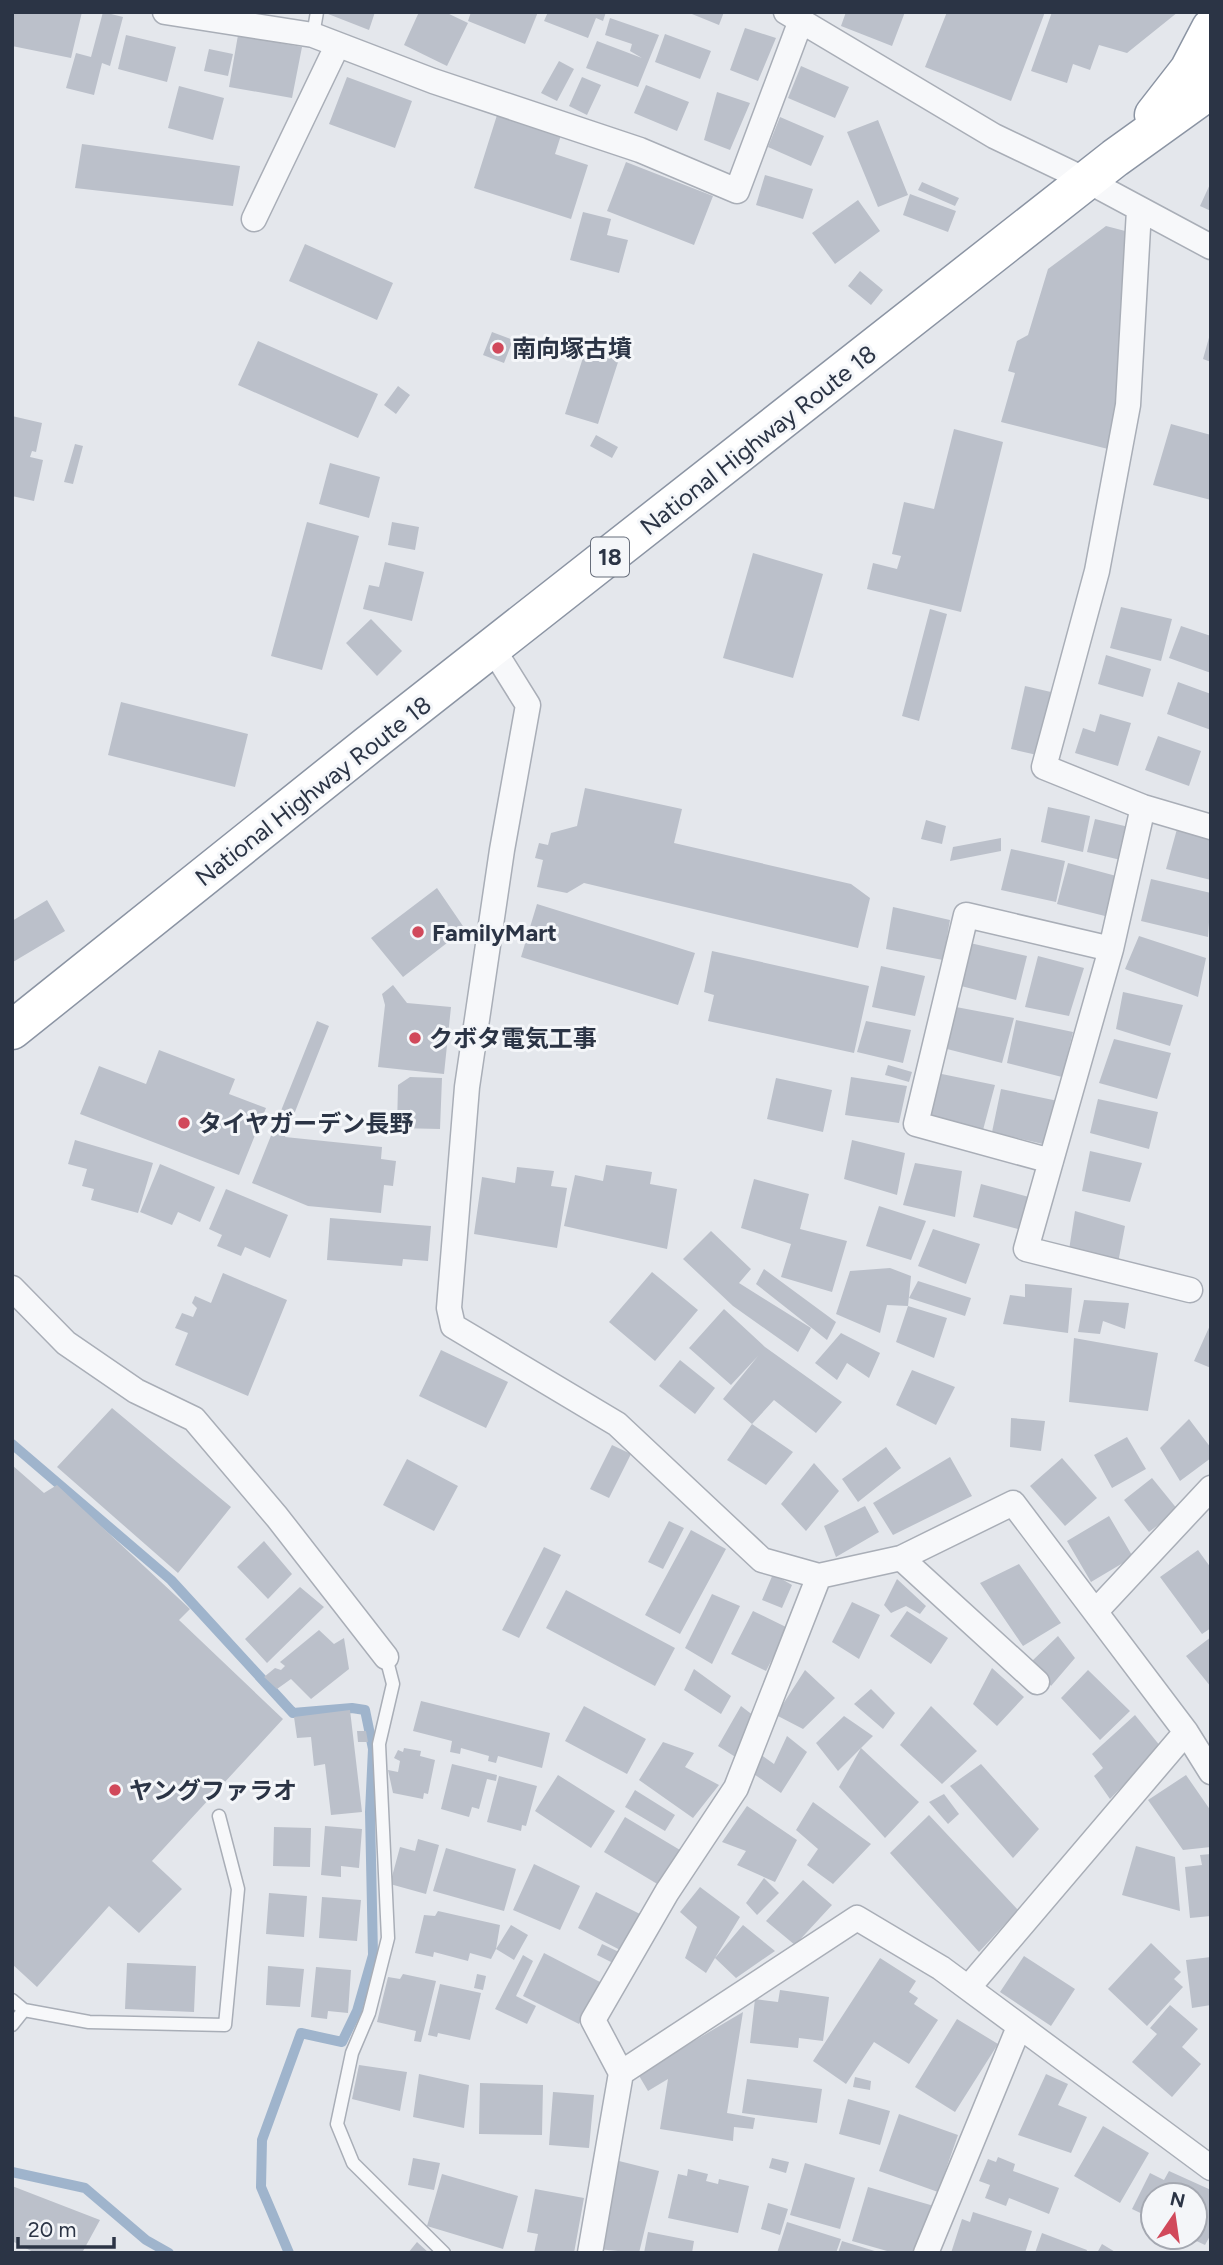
<svg xmlns="http://www.w3.org/2000/svg" width="1223" height="2265" font-family="Figtree,'Noto Sans JP',sans-serif">
<style>
.lines{fill:none;stroke-linecap:round;stroke-linejoin:round}
.stream{stroke:#9fb4cc;stroke-width:10}
.building{fill:#bbc0ca}
.lane-casing{stroke:#a9aeb7;stroke-width:15}
.street-casing{stroke:#a9aeb7;stroke-width:27}
.highway-casing{stroke:#8b94a3;stroke-width:41}
.lane{stroke:#f7f8fa;stroke-width:12}
.street{stroke:#f7f8fa;stroke-width:24}
.highway{stroke:#fff;stroke-width:38}
.poi-dot{fill:#d1495b;stroke:#f4f6f9;stroke-width:2.5}
.labels{text-anchor:middle;dominant-baseline:central;stroke-width:6;stroke-linejoin:round;paint-order:stroke}
.shield{fill:#f4f6f9;stroke:#676e7b;stroke-width:2}
.shield-label{font-size:23px;font-weight:bold;fill:#2b3445}
.poi-label{font-size:24px;font-weight:bold;fill:#2b3445;stroke:#f4f6f9;text-anchor:start}
.street-label{font-size:24px;fill:#2b3445;stroke:#f4f6f9}
</style>
<rect width="100%" height="100%" fill="#e4e7ec"/>
<g class="lines">
<path class="stream" d="M12,1444l159,136 122,133 59,-5 13,2 8,39 -3,63 3,143 -16,56 -15,31 -41,-9 -39,107 -1,47 28,66
M12,2172l73,16 61,52 23,13"/>
</g>
<path class="building" d="M12,12h70l-11,46 -59,-12z
M103,12l20,5 -13,49 -8,-3 -8,32 -28,-7 10,-35 15,4z
M323,12h52l-6,18z
M419,12h26l23,11 -21,43 -43,-21z
M471,12h67l-13,32 -57,-23z
M548,12h58l-3,9 -7,-3 -8,20 -44,-17z
M687,12h37l-5,13z
M846,12h59l-13,34 -51,-20z
M947,12h98l-34,89 -86,-34z
M1052,12h126l-51,41 -28,-8 -9,25 -17,-6 -6,19 -36,-12z
M610,18l49,17 -21,52 -52,-19 11,-27 45,17 -12,-7 2,-7 -27,-9z
M745,28l31,10 -18,43 -28,-11z
M665,34l46,17 -11,28 -45,-17z
M126,35l50,12 -9,35 -49,-13z
M238,35l64,12 -10,51 -63,-11z
M209,49l24,5 -5,22 -24,-5z
M559,61l15,8 -17,32 -16,-8z
M801,66l48,21 -14,31 -47,-20z
M347,77l65,24 -17,47 -66,-24z
M582,77l19,8 -14,30 -18,-9z
M646,85l43,17 -12,29 -43,-18z
M179,86l45,12 -11,42 -45,-12z
M717,92l33,11 -20,47 -26,-10z
M498,112l64,20 -7,22 33,11 -17,54 -97,-31z
M780,117l44,19 -13,30 -43,-19z
M878,120l30,75 -30,12 -31,-75z
M82,144l158,22 -7,40 -158,-18z
M626,162l87,34 -19,49 -87,-34z
M765,175l48,14 -10,30 -47,-14z
M922,182l37,16 -4,8 -37,-16z
M1211,182v29l-11,-5z
M910,194l46,17 -8,21 -45,-17z
M858,200l22,31 -45,33 -23,-31z
M583,212l28,7 -4,16 21,5 -9,33 -49,-13z
M1106,226l23,6 -8,138 -13,79 -107,-27 14,-49 -7,-2 9,-30 11,-6 20,-66z
M305,244l88,39 -16,37 -88,-39z
M860,271l23,19 -12,15 -23,-19z
M492,332l21,8 -9,23 -21,-8z
M1210,334h1v28l-8,-3z
M258,341l120,53 -20,44 -120,-53z
M587,345l33,11 -22,68 -33,-10z
M398,386l12,9 -14,19 -12,-9z
M12,416l30,7 -6,29 -4,-1 -2,6 13,3 -9,41 -22,-5z
M1171,424l40,11v65l-58,-15z
M954,429l49,13 -42,170 -94,-23 6,-26 24,6 4,-13 -9,-2 12,-52 30,7z
M596,435l22,12 -6,11 -22,-12z
M75,444l8,2 -10,38 -9,-2z
M330,463l50,14 -11,41 -50,-14z
M307,522l52,14 -37,134 -51,-14z
M392,522l27,5 -4,23 -27,-5z
M753,553l70,21 -30,104 -70,-20z
M385,562l39,10 -12,49 -49,-12 6,-24 10,2z
M1121,607l51,12 -11,42 -51,-13z
M930,609l17,5 -28,107 -17,-5z
M371,619l31,32 -25,25 -31,-33z
M1181,626l30,10v37l-42,-15z
M1106,655l45,14 -8,28 -45,-13z
M1178,682l33,12v36l-44,-16z
M1025,686l26,6 -14,63 -26,-6z
M121,702l127,32 -13,53 -127,-32z
M1100,714l31,9 -13,43 -43,-13 8,-25 12,4z
M1158,736l43,15 -12,35 -44,-16z
M585,788l97,21 -8,34 177,41 19,14 -12,50 -274,-65 -17,10 -30,-6 6,-27 -8,-2 4,-15 9,2 3,-12 26,-7z
M1048,807l42,9 -7,36 -42,-10z
M1095,819l38,9 -8,33 -38,-9z
M926,820l20,6 -4,18 -21,-5z
M1177,829l34,9v42l-45,-11z
M1001,838v13l-51,10 3,-14z
M1011,849l54,12 -9,41 -55,-12z
M1068,863l52,14 -11,40 -52,-13z
M1151,879l60,14 -3,44 -67,-16z
M437,888l28,41 -62,48 -32,-39z
M47,900l18,31 -52,31 -1,-41z
M537,904l158,49 -17,52 -157,-48z
M893,907l57,13 -7,40 -57,-11z
M1139,936l67,22 -8,39 -73,-28z
M970,943l57,13 -11,44 -55,-14z
M712,951l157,35 -15,67 -146,-32 6,-26 -10,-3z
M1038,956l46,12 -15,48 -44,-9z
M881,966l44,10 -10,40 -43,-9z
M393,985l14,18 44,4 -7,67 -66,-7 7,-62 -3,-11z
M1123,992l60,13 -13,41 -54,-17z
M956,1007l58,11 -12,45 -55,-14z
M1016,1020l57,12 -11,45 -55,-14z
M317,1021l12,5 -44,111 97,10 -1,12 15,2 -3,25 -9,-1 -3,28 -73,-7 -56,-23z
M866,1021l45,9 -8,33 -46,-11z
M1114,1039l57,14 -14,46 -58,-16z
M159,1050l76,29 -6,15 37,14 -27,67 -159,-61 19,-48 47,18z
M888,1065l24,7 -3,10 -24,-7z
M937,1073l58,12 -12,45 -55,-14z
M410,1077l32,1 -2,51 -43,-1 1,-43z
M851,1077l56,9 -8,37 -54,-8z
M776,1078l56,12 -9,42 -56,-13z
M1001,1089l57,12 -11,44 -55,-13z
M1098,1099l60,13 -9,37 -59,-16z
M75,1140l78,23 -15,50 -47,-13 3,-11 -12,-3 5,-17 -19,-5z
M852,1140l53,13 -8,42 -53,-16z
M1090,1151l52,12 -12,39 -48,-11z
M915,1163l47,8 -7,46 -52,-12z
M160,1164l55,23 -15,35 -22,-10 -6,13 -32,-13z
M606,1165l46,7 -2,12 27,5 -10,60 -103,-23 11,-51 28,6z
M517,1167l37,4 -3,15 16,2 -10,60 -83,-14 8,-57 33,6z
M754,1179l55,15 -9,35 47,12 -15,51 -51,-15 10,-33 -50,-16z
M981,1184l48,13 -11,32 -45,-12z
M226,1189l62,26 -18,43 -25,-11 -4,9 -24,-10 5,-11 -13,-6z
M879,1206l47,15 -15,39 -45,-14z
M1075,1211l50,15 -7,37 -49,-13z
M330,1218l101,8 -3,35 -25,-2 -1,7 -75,-6z
M933,1229l47,15 -14,40 -48,-18z
M711,1231l40,38 -12,14 72,45 -13,24 -65,-46 -50,-47z
M890,1268l21,8 -3,30 -21,-1 -7,28 -44,-19 14,-43z
M764,1269l72,53 -9,18 -71,-56z
M652,1272l46,38 -43,51 -46,-39z
M223,1273l64,27 -39,96 -73,-31 13,-32 -13,-5 7,-15 11,4 4,-9 -5,-5 3,-7 16,7z
M918,1281l53,17 -6,18 -56,-18z
M1025,1284l47,4 -4,45 -65,-9 7,-29 15,2z
M1084,1300l45,3 -4,26 -22,-8 -3,13 -22,-2z
M908,1306l39,12 -13,40 -38,-16z
M724,1309l41,38 77,55 -26,31 -42,-33 -22,24 41,28 -27,33 -39,-25 25,-36 -29,-25 35,-43 -27,29 -42,-37z
M1211,1323v45l-17,-7z
M841,1333l39,20 -11,25 -22,-15 -10,17 -22,-17z
M1074,1338l84,15 -10,58 -79,-9z
M441,1350l67,32 -22,46 -67,-32z
M680,1360l35,28 -20,26 -36,-28z
M912,1370l43,17 -19,38 -40,-20z
M112,1408l119,99 -53,66 -121,-106z
M1011,1418l34,3 -4,30 -31,-4z
M1189,1419l22,29v10l-31,23 -20,-33z
M1127,1437l19,32 -34,19 -18,-33z
M612,1445l19,9 -22,44 -19,-9z
M886,1447l15,21 -43,34 -16,-23z
M950,1457l22,39 -79,39 -20,-32z
M1062,1458l35,40 -32,28 -35,-40z
M407,1459l51,27 -24,45 -51,-26z
M814,1463l25,28 -33,40 -25,-27z
M12,1465l32,28 13,-8 133,124 -11,11 104,99 -131,142 30,28 -43,44 -30,-27 -72,81 -25,-23z
M1152,1478l26,32 -29,22 -25,-32z
M865,1506l14,26 -43,25 -12,-31z
M1109,1516l24,41 -42,25 -24,-41z
M669,1521l15,7 -21,41 -15,-7z
M691,1530l35,19 -46,85 -35,-19z
M264,1541l28,33 -24,25 -31,-32z
M544,1547l17,8 -42,83 -17,-8z
M1198,1550l13,18v60l-9,6 -42,-57z
M1019,1564l42,59 -38,23 -43,-63z
M773,1574l19,11 -10,23 -20,-8z
M897,1579l29,27 -6,8 -14,-8 -15,7 -7,-8z
M300,1587l24,20 -57,56 -22,-24z
M566,1590l109,58 -20,38 -109,-58z
M712,1594l28,12 -28,58 -27,-16z
M852,1602l28,13 -21,44 -27,-17z
M753,1611l35,17 -22,43 -35,-17z
M907,1611l41,27 -17,26 -41,-28z
M319,1630l15,14 10,-6 5,31 -38,30 -20,-20 -14,10 -13,-12 11,-9 6,2 4,-4 -5,-4z
M1058,1636l17,22 -24,28 -20,-24z
M1211,1637v50l-25,-31z
M992,1668l32,29 -27,29 -24,-22z
M694,1669l37,27 -10,18 -37,-24z
M805,1670l30,28 -32,31 -27,-14z
M1088,1670l42,41 -30,29 -39,-42z
M871,1689l24,24 -12,16 -29,-25z
M421,1701l129,32 -8,35 -44,-12 -2,7 -8,-2 1,-5 -28,-8 -1,6 -10,-2 2,-11 -39,-10z
M584,1706l62,33 -19,35 -62,-33z
M741,1706l13,10 -17,42 -19,-12z
M931,1706l46,45 -35,33 -42,-39z
M350,1710l12,102 -31,3 -6,-51 -11,2 -3,-29 -14,1 -3,-21z
M1135,1715l26,32 -51,52 -16,-23 9,-8 -11,-14z
M844,1716l29,20 -35,35 -22,-28z
M357,1731h9l2,11h-10z
M787,1736l20,16 -26,41 -30,-21 9,-18 14,10z
M663,1742l31,11 -9,14 34,18 -26,33 -54,-38z
M404,1748l17,3 -1,5 15,4 -7,34 -4,-1 -1,6 -30,-6 -5,-23 10,2 2,-11 -6,-3 4,-8 5,2z
M861,1748l58,54 -34,36 -46,-51z
M452,1764l45,11 -1,6 -9,-2 -8,30 -7,-2 -3,10 -28,-8z
M981,1764l58,65 -26,29 -63,-72z
M558,1775l57,36 -24,37 -56,-37z
M1186,1775l25,36v36l-28,3 -35,-50z
M499,1776l38,10 -11,40 -4,-1 -1,6 -34,-9z
M635,1790l40,25 -10,16 -40,-24z
M944,1794l15,20 -11,10 -19,-22z
M813,1802l58,42 -38,40 -26,-19 11,-16 -22,-19z
M747,1806l50,34 -22,42 -38,-17 9,-14 -24,-9z
M929,1815l89,95 -39,42 -89,-99z
M625,1817l55,33 -21,35 -55,-33z
M325,1826l37,3 -3,39 -18,-2v11l-20,-2z
M274,1827l37,1 -1,39 -37,-1z
M418,1839l21,6 -13,49 -36,-10 10,-37 15,4z
M1136,1846l39,11 5,54 -58,-16z
M446,1848l70,21 -12,42 -71,-20z
M1211,1854v62l-21,2 -5,-51 17,-2 -2,-10z
M534,1864l46,22 -20,44 -47,-20z
M764,1878l15,15 -22,22 -11,-12z
M803,1880l29,25 -37,40 -29,-24z
M700,1887l40,30 -25,41 28,-33 32,26 -39,27 -21,-20 -9,15 -21,-15 12,-31 -17,-15z
M596,1892l44,22 -18,37 -44,-23z
M269,1893l38,3 -3,41 -38,-3z
M322,1897l39,3 -4,41 -38,-3z
M438,1911l62,14 -4,24 15,-24 17,10 -14,25 -18,-11 -5,10 -21,-6 -2,8 -34,-9 -1,5 -18,-4 9,-38 11,1z
M1151,1943l30,29 -7,7 9,8 -36,39 -39,-37z
M602,1944l17,8 -6,11 -16,-8z
M544,1953l56,29 -21,42 -56,-28z
M523,1955l10,6 -17,35 20,10 -9,18 -32,-15z
M1024,1956l51,33 -24,37 -51,-34z
M1211,1957v48l-19,3 -6,-48z
M880,1958l36,23 -7,11 9,6 -4,6 24,16 -29,44 -35,-22 -28,42 -33,-23z
M127,1963l69,3 -2,46 -69,-3z
M268,1966l36,3 -4,38 -34,-2z
M316,1967l35,3 -3,43 -20,-2 -1,8 -16,-2z
M403,1974l33,7 -15,61 -7,-1 2,-10 -39,-9 11,-45 12,2z
M477,1974l9,2 -3,14 -9,-2z
M440,1984l41,9 -11,47 -32,-7 -1,4 -9,-2z
M780,1990l49,7 -6,44 -24,-3 -1,10 -48,-5 5,-44 23,3z
M1170,2005l28,24 -16,18 19,17 -29,33 -40,-35 25,-28 -7,-6z
M743,2012l-16,101 28,5 -2,11 -19,-2 -1,14 -73,-12 8,-50 -20,12 -10,-17z
M957,2019l41,25 -43,68 -40,-25z
M359,2065l48,7 -7,39 -48,-12z
M419,2074l50,11 -5,43 -51,-11z
M1046,2074l22,10 -10,21 29,12 -16,36 -53,-18z
M855,2077l16,4 -1,9 -17,-3z
M747,2079l75,10 -5,34 -75,-10z
M480,2083l63,2 -1,50 -63,-1z
M553,2092l41,3 -5,53 -40,-3z
M848,2099l42,12 -10,34 -41,-11z
M899,2114l59,21 -20,57 -59,-21z
M1103,2126l46,27 -29,50 -46,-27z
M998,2157l17,7 -2,7 46,17 -10,26 -40,-16 -3,8 -21,-8 5,-13 -11,-4 9,-22 8,3z
M413,2158l27,5 -6,27 -26,-5z
M772,2158l17,4 -3,11 -17,-5z
M619,2161l40,10 -20,82 -42,-4z
M805,2163l50,15 -15,51 -50,-14z
M688,2169l20,5 -2,7 12,3 1,-5 30,7 -11,47 -70,-15 10,-44 9,2z
M1169,2171l42,19v44l-6,11 -17,-8h7v-42h-42v24l-21,-10 18,-36 14,7z
M442,2174l76,22 -15,53 -76,-23z
M12,2186l88,34 -18,33h-47l-23,-12z
M868,2187l66,19 -14,47h-26l-42,-12z
M535,2189l49,9 -10,55h-40l4,-19 -11,-2z
M768,2203l20,6 -8,26 -19,-6z
M973,2212l59,19 -7,22h-74l11,-34 8,3z
M787,2222l54,17 -5,14h-59z
M648,2232l46,9 -2,12h-48z
M1042,2233l45,17 -1,3h-51z
M842,2241l36,11 -1,1h-39z
M417,2242l12,11h-21z
M1102,2244l15,9h-20z"/>
<g class="lines">
<defs>
<path id="lane" d="M313,35l4,-23
M386,1657l7,27 -14,60 9,194 -19,75 -17,40 -15,71 16,39 91,90
M12,2000l12,10 65,12 136,3 13,-136 -19,-73
M12,2025l12,-15"/>
<path id="street" d="M165,12l148,23 120,46 207,69 97,41 63,-168
M786,12l208,124 94,45 123,66
M1139,210l-11,195 -31,166 -53,196 99,40 68,20
M254,219l83,-173
M493,649l35,56 -26,145 -35,237 -18,221 4,18 164,98 145,136 57,16 82,-18 112,-55 173,229 25,40
M1143,807l-32,142 -85,300 164,41
M1051,1161l-135,-37 50,-209 145,34
M12,1288l54,55 70,48 58,28 83,98 109,140
M901,1558l136,124
M1096,1611l115,-123
M968,1988l218,-256
M621,2073l236,-155 84,50 270,200
M590,2253l31,-180 -28,-53 74,-128 69,-104 83,-212
M926,2253l93,-226"/>
<path id="highway" d="M1154,115l35,-45 22,-42
M12,1030l356,-285 747,-587 96,-69"/>
</defs>
<use href="#lane" class="lane-casing"/>
<use href="#street" class="street-casing"/>
<use href="#highway" class="highway-casing"/>
<use href="#lane" class="lane"/>
<use href="#street" class="street"/>
<use href="#highway" class="highway"/>
</g>
<g class="poi-dot">
<circle cx="498" cy="348" r="7"/>
<circle cx="418" cy="932" r="7"/>
<circle cx="415" cy="1038" r="7"/>
<circle cx="184" cy="1123" r="7"/>
<circle cx="115" cy="1790" r="7"/>
</g>
<g class="labels">
<rect class="shield" x="591" y="537.5" width="38" height="39" rx="5"/>
<g class="shield-label">
<text x="610" y="557">18</text>
</g>
<g class="poi-label">
<text x="512" y="348">南向塚古墳</text>
<text x="432" y="932">FamilyMart</text>
<text x="429" y="1038">クボタ電気工事</text>
<text x="198" y="1123">タイヤガーデン長野</text>
<text x="129" y="1790">ヤングファラオ</text>
</g>
<g class="street-label">
<text transform="translate(758 440) rotate(-38)">National Highway Route 18</text>
<text transform="translate(313 791) rotate(-38)">National Highway Route 18</text>
</g>
</g>
<rect width="1223" height="2265" fill="none" stroke="#2b3445" stroke-width="28"/>
<g transform="translate(1174 2216) rotate(13)"><circle r="33" fill="#f4f6f9" stroke="#a4a8b1" stroke-width="2"/>
<path d="M0-5L12 26L0 18L-12 26Z" fill="#d1495b"/>
<text y="-10" font-size="19" font-weight="bold" text-anchor="middle" fill="#2b3445">N</text>
</g>
<path d="M18 2237v10h96v-10" fill="none" stroke="#2b3445" stroke-width="3.5"/>
<text x="28" y="2237" font-size="21" fill="#2b3445" stroke="#f4f6f9" stroke-width="5" paint-order="stroke">20 m</text>
</svg>
